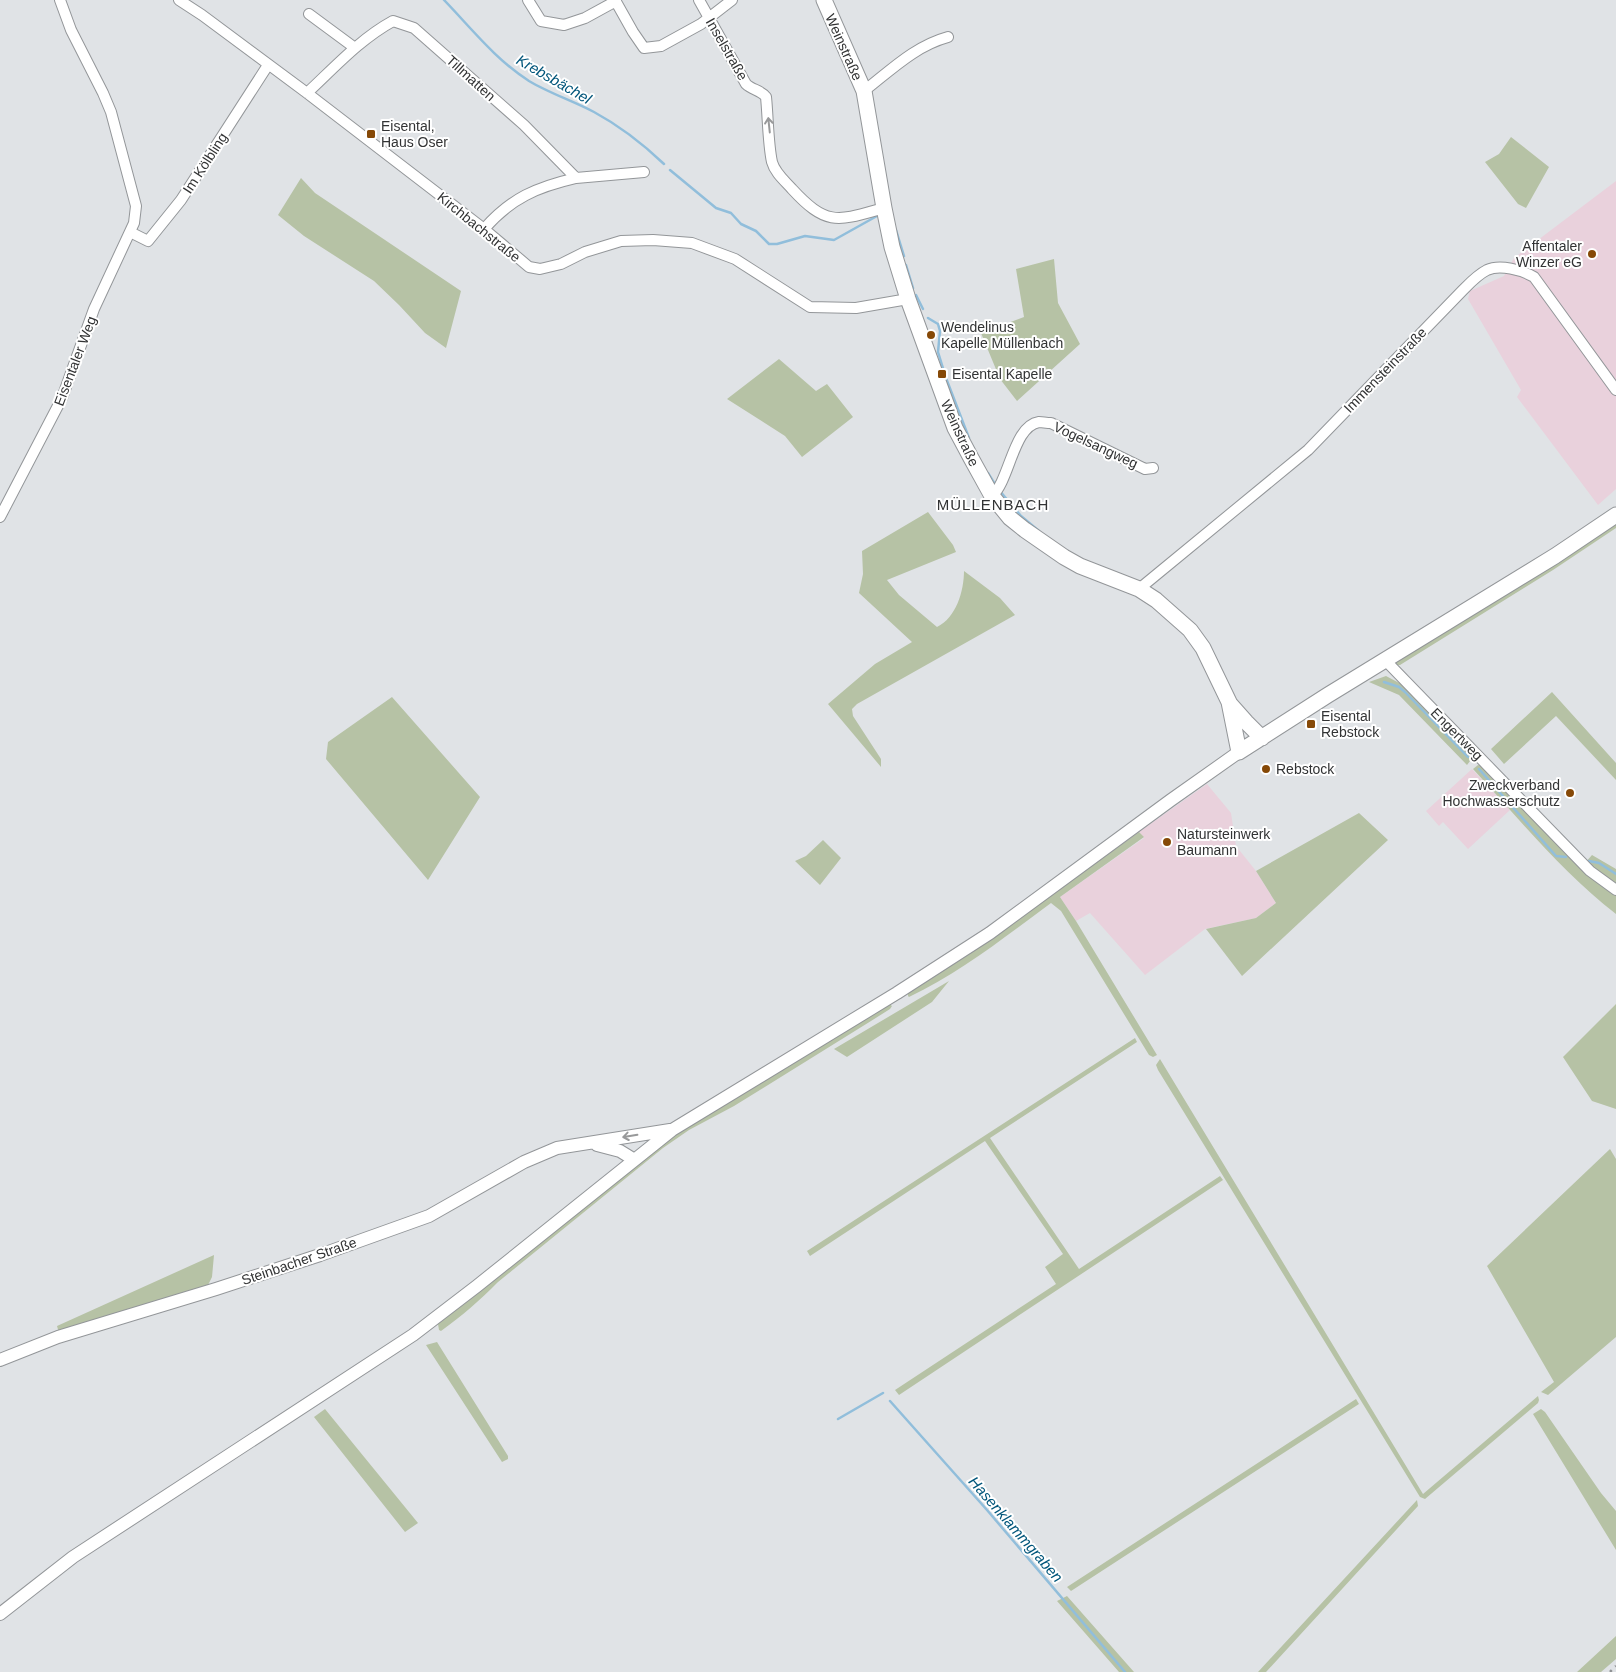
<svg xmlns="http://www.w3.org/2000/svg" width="1616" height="1672" font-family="Arial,sans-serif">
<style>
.industrial{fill:#e9d1dc}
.green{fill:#b6c2a5}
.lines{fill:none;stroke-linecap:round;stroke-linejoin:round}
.stream{stroke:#91bedb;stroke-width:2.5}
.minor-casing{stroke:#939699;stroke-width:12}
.tertiary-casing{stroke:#939699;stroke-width:14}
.secondary-casing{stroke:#939699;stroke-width:17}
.minor{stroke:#fff;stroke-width:10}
.tertiary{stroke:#fff;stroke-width:12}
.secondary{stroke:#fff;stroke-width:15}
.rail{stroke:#8e9193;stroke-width:2.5;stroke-dasharray:2.5 5;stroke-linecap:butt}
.oneway{stroke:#98999a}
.poi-dot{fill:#864907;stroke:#fff;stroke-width:2}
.labels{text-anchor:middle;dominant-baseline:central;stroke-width:4;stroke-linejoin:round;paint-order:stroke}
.street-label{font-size:14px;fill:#323334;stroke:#fff}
.poi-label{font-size:14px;fill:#323334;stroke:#fff;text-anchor:start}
.water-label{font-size:15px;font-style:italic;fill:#00557a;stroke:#fff}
.neighbourhood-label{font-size:15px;letter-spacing:1px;fill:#323334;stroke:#fff}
</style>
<rect width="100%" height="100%" fill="#e0e3e6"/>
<path class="industrial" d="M1616,181v308l-18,16 -81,-108 4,-7 -53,-91 2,-8 34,-15 10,-18z
M1472,769l38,41 -42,39 -25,-27 -4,4 -13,-15z
M1207,784l24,29 5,33 20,25 20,32 -20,15 -51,11 -60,46 -55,-62 -14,8 -16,-24 84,-59 -5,-6z"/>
<path class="green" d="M1511,137l38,30 -23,41 -8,-4 -33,-42 14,-8z
M301,178l14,15 146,98 -15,57 -21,-15 -26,-28 -25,-24 -70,-45 -26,-21z
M1054,259l4,44 22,41 -63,57 -17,-22 -19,-46 43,-16 -8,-48z
M779,359l37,32 11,-7 26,33 -51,40 -17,-21 -58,-37z
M928,512l25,33 3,7 -69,28 12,15 38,32c19,-9 27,-36 27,-56l36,27 15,17 -158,89 -5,5 1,7 28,43v8l-53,-63 47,-40 37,-22 -53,-49 4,-19 -1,-23z
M1616,523v5l-63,42 -153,95h-3l-2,-2 1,-3 179,-109z
M1386,676l17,9 70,72 -6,8 -68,-70 -30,-13z
M1552,692l64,71v17l-60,-64 -52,48 -13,-15z
M392,697l88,100 -52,83 -102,-121 2,-17z
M1478,765l5,1 133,129v19c-54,-42 -97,-95 -143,-145z
M1359,813l29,27 -146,136 -36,-47 50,-11 20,-15 -20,-32z
M1139,832l5,5 -84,60 16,24 81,134 -4,2 -4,-2 -88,-144 -10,-8c-45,33 -91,70 -142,94l-1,-1v-4l121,-81z
M823,840l18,18 -21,27 -25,-24 11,-5z
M1592,855l24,14v18l-31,-24z
M949,981l-17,21 -85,55 -13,-8z
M888,1003l4,3 -2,3 -19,12 -137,85 -45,24 -26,18 -165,134c-18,18 -36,34 -57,49l-2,-1 -1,-6 227,-184z
M1616,1004v105l-24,-8 -29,-44z
M1135,1038l2,4 -147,96 89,131 141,-93 3,4 -324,215 -4,-5 161,-106 -11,-17 18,-13 -78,-113 -175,115 -3,-5z
M1160,1059l263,435 115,-98 1,4 -1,3 -113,96 -5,-2 -262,-427 -2,-5z
M1610,1149l6,10v178l-68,58 -7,-3 13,-10 -67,-116z
M214,1255l-2,22 -5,10 -148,46 -2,-7z
M437,1342l71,114v3l-6,3 -76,-117z
M1356,1399l3,5 -288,187 -4,-4z
M325,1409l93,114 -13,9 -91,-115z
M1541,1409l4,3 56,81 15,18v39l-83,-136z
M1417,1500l1,6 -152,166h-8z
M1067,1596l67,76h-15l-62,-71z
M1616,1636v23l-15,13h-24z"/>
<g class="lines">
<path class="stream" d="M444,0c27,28 52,60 85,81 20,12 44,20 65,31 26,14 49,32 70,52
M670,170l46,38 15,5 10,11 15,7 13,13h8l28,-8 29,4 43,-24
M896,230l8,26
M906,265l7,23
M916,295l7,14
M928,318l10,6 2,7 -2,21 8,26 23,60
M988,473l8,13
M999,490l22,26 18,15
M1384,682l15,5 6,5 63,65
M1479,769l77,87 10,1
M1589,861l10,2 17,11
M890,1401l97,109 138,162
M838,1419l45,-26"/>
<defs>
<path id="minor" d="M179,0l23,15 105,78 177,136 45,38 11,2 21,-5 24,-12 36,-11 32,-1 39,3 43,16 75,48 46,1 52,-9
M528,0l13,21 23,4 21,-7 31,-17
M615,0l18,32 11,16 17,-2 40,-22 31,-24
M699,0l47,84c6,6 15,6 20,13 2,19 2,47 6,65 3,11 13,19 20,27 35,38 46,32 92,19
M309,14l46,34
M864,91c27,-21 51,-45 84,-54
M307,93c27,-25 53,-54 86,-72l21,7 110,97 52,53c-39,9 -65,20 -92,51
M576,178l68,-6
M130,232l18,9 33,-41 87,-135
M992,496c18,-16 21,-70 47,-74 3,0 8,1 12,1l94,46 8,-1
M0,517l62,-119 32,-89 40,-86 2,-17 -25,-94 -8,-19 -32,-63 -11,-30
M1139,589l169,-139 154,-159c7,-7 15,-16 25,-21 13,-6 35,0 47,7l82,113
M1385,660l205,211 26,19"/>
<path id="tertiary" d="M597,1145l23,6 13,8
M0,1360l58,-23 158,-48 104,-34 109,-39 95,-54 33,-14 113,-18
M0,1614l73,-57 340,-222 64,-49 195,-156 225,-137 93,-60 181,-133 68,-48"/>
<path id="secondary" d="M824,0l40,91 20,117 8,39 16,52 47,129 16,30 21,38 18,22 15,12 39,27 16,9 59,23 17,11 34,30 13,18 26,54 10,50 89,-57 227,-139 61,-41
M1230,704l16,18 16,16"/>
</defs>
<use href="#minor" class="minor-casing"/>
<use href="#tertiary" class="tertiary-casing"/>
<use href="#secondary" class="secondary-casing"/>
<use href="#minor" class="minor"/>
<use href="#tertiary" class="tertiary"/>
<use href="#secondary" class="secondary"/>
<path class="rail" d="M1610,1672l6,-6"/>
</g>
<defs><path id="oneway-shaft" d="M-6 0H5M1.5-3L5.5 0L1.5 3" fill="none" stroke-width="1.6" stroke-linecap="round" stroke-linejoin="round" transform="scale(1.25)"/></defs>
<g class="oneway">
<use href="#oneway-shaft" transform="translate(769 125) rotate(-96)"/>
<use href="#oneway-shaft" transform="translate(630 1136) rotate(171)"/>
</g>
<g class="poi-dot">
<rect x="366" y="129" width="10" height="10" rx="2.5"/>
<circle cx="1592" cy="254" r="5"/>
<circle cx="931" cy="335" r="5"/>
<rect x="937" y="369" width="10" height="10" rx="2.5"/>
<rect x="1306" y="719" width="10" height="10" rx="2.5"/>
<circle cx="1266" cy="769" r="5"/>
<circle cx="1570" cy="793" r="5"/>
<circle cx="1167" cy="842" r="5"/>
</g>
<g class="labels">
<g class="street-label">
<text transform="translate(844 47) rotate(66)">Weinstraße</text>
<text transform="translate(727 49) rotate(60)">Inselstraße</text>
<text transform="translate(471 78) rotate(42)">Tillmatten</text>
<text transform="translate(205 163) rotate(-57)">Im Kölbling</text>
<text transform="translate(479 227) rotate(39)">Kirchbachstraße</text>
<text transform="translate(75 361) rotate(-69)">Eisentaler Weg</text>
<text transform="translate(1385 370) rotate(-46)">Immensteinstraße</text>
<text transform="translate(960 433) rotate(65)">Weinstraße</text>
<text transform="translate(1096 445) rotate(25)">Vogelsangweg</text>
<text transform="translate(1457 734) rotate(45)">Engertweg</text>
<text transform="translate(299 1261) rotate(-19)">Steinbacher Straße</text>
</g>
<g class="poi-label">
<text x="381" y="126">Eisental,<tspan x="381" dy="16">Haus Oser</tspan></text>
<text x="1582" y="246" text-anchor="end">Affentaler<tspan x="1582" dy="16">Winzer eG</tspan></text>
<text x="941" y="327">Wendelinus<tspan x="941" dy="16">Kapelle Müllenbach</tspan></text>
<text x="952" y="374">Eisental Kapelle</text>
<text x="1321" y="716">Eisental<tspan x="1321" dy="16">Rebstock</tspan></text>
<text x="1276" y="769">Rebstock</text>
<text x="1560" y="785" text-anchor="end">Zweckverband<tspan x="1560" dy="16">Hochwasserschutz</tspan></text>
<text x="1177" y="834">Natursteinwerk<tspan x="1177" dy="16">Baumann</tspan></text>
</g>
<g class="water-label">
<text transform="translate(554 79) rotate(30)">Krebsbächel</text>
<text transform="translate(1016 1529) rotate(49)">Hasenklammgraben</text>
</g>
<g class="neighbourhood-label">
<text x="993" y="504">MÜLLENBACH</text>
</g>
</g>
</svg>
